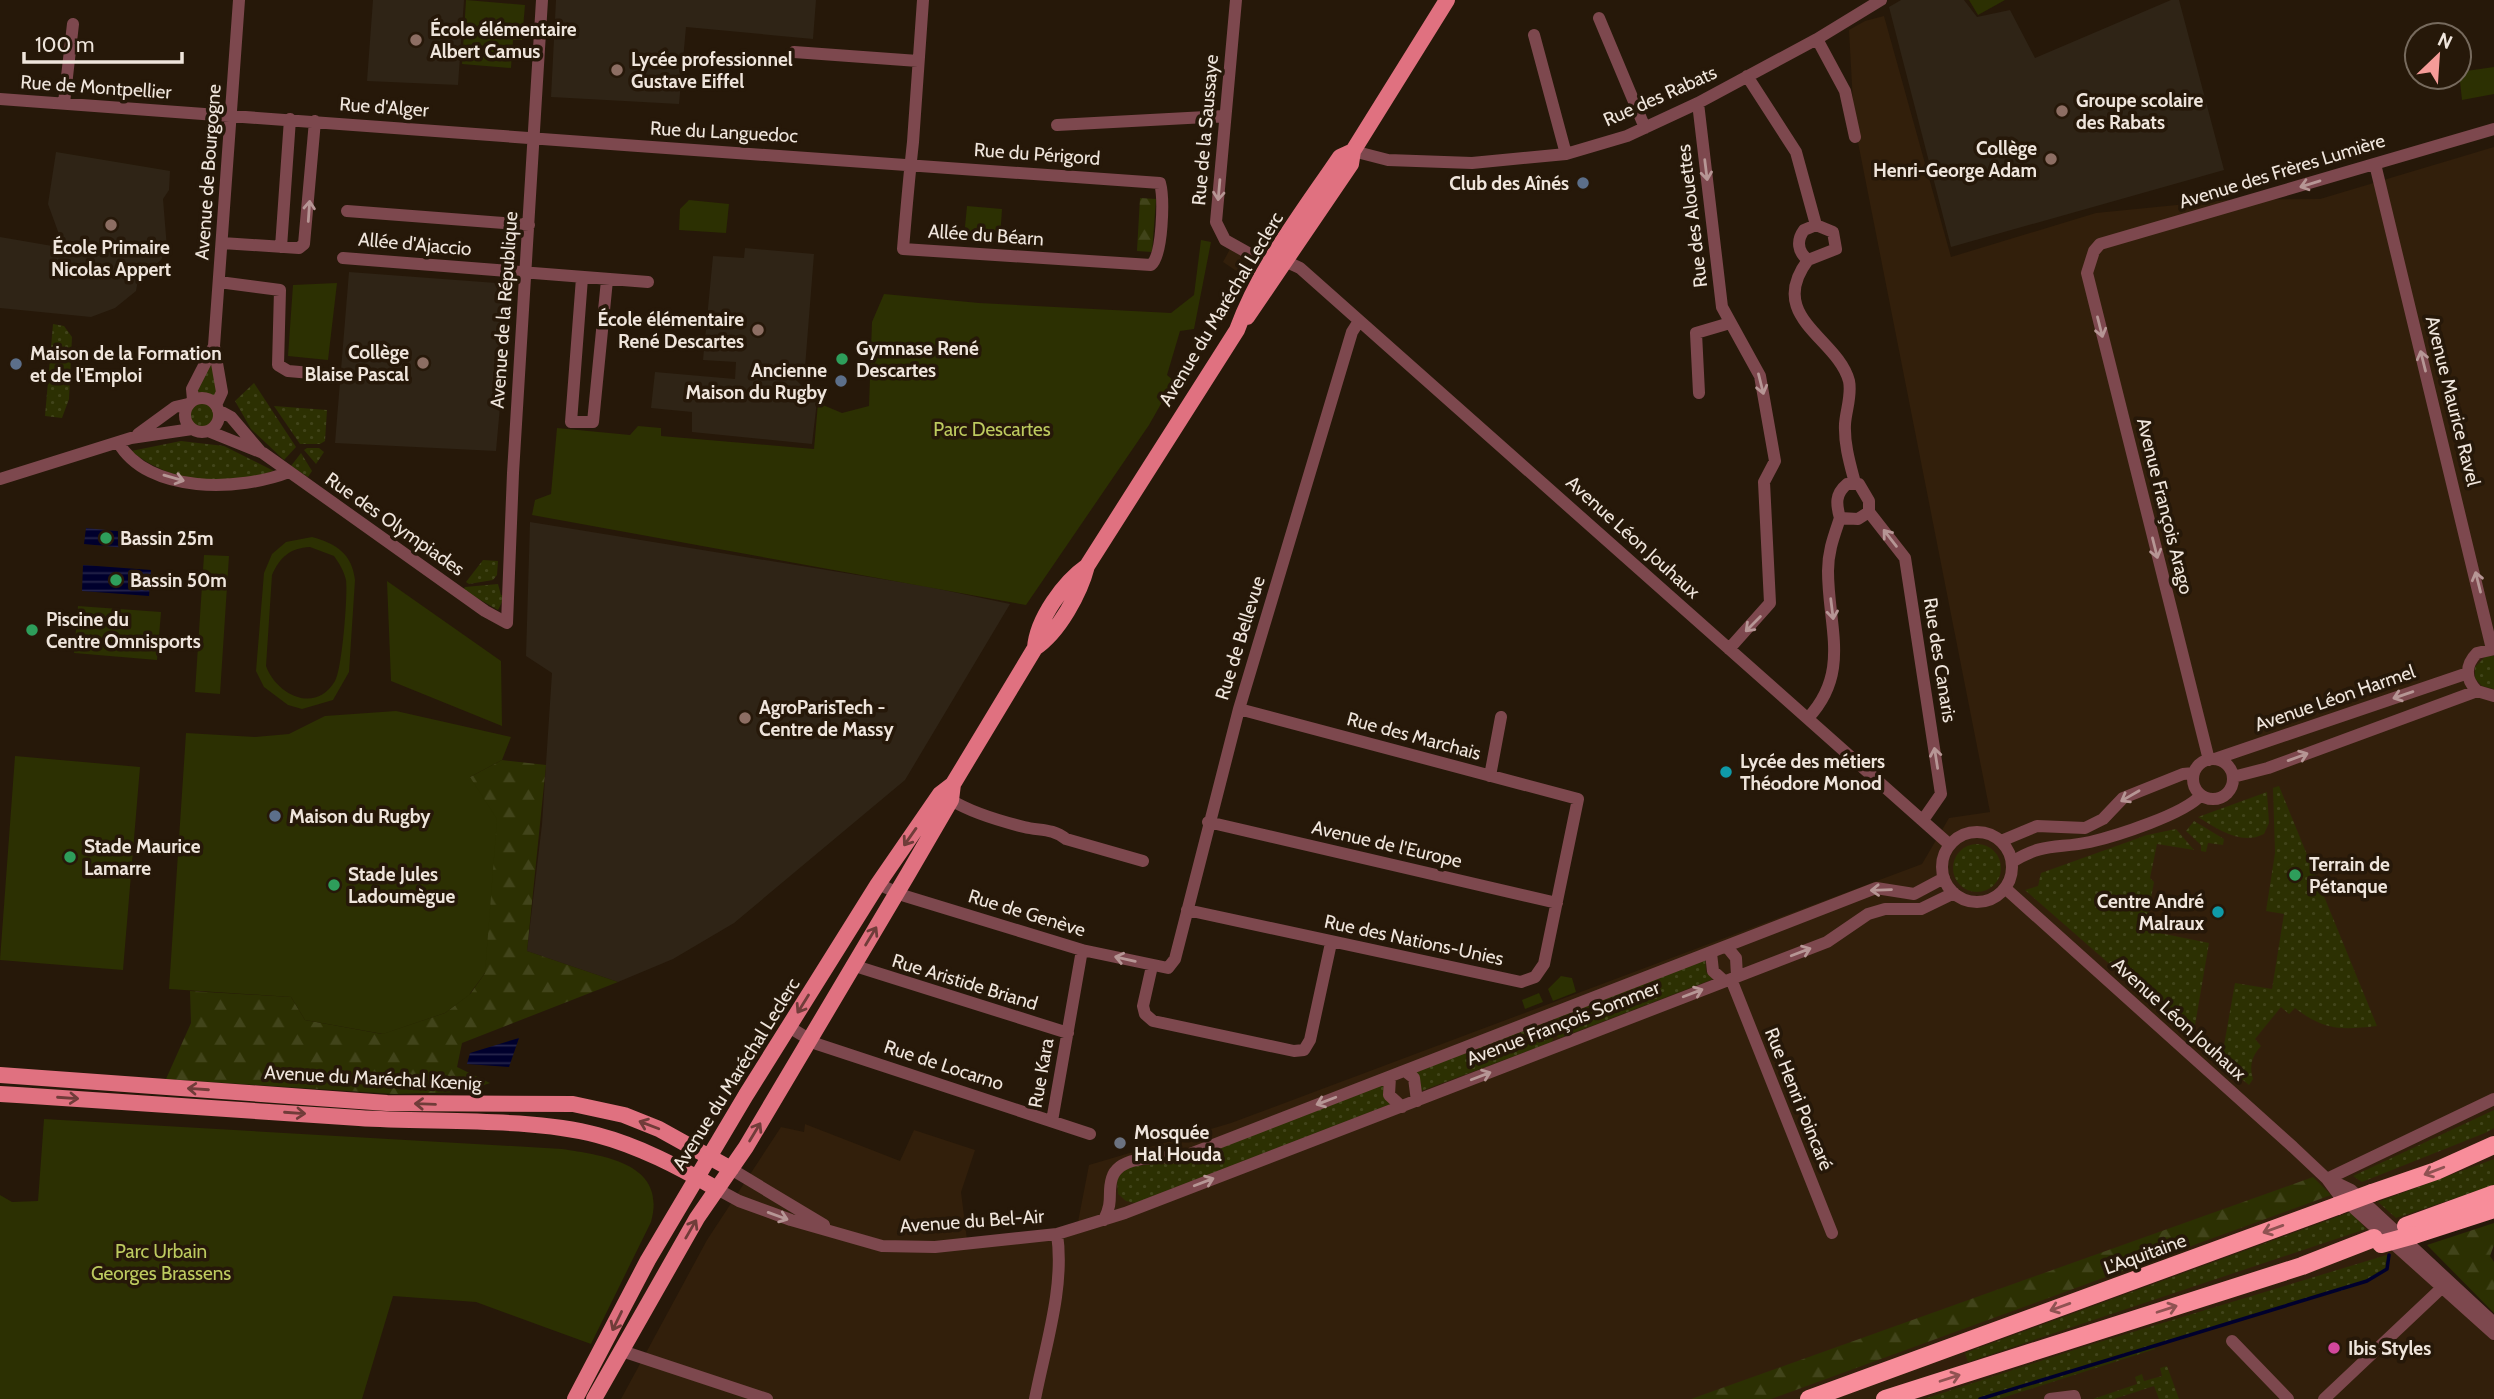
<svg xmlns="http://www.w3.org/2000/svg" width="2494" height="1399" font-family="Cabin,sans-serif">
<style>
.built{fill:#321f0b}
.education{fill:#2f2416}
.grass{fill:url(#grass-dots)}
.forest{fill:url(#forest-firs)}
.park{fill:#2c3002;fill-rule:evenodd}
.water{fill:url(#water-rules)}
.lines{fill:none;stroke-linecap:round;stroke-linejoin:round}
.stream{stroke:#00002d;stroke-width:3.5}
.minor{stroke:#7d484e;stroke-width:12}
.major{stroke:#e07180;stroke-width:16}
.highway{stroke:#f88d9a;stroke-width:18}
.highway-bridge{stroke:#f88d9a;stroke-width:18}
.oneway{stroke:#b69695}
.oneway2{stroke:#703c39}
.oneway3{stroke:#8f5252}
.education-dot{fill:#8d6e63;stroke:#261809;stroke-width:2.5}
.service-dot{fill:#5c6f8a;stroke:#261809;stroke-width:2.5}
.leisure-dot{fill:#2e9e5b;stroke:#261809;stroke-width:2.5}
.culture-dot{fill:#0f9aa8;stroke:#261809;stroke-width:2.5}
.worship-dot{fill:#6b7280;stroke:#261809;stroke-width:2.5}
.hotel-dot{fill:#d1479c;stroke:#261809;stroke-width:2.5}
.labels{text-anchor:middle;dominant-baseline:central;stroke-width:7;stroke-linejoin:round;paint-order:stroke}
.poi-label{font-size:19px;font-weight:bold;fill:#efe5dc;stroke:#261809;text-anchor:start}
.street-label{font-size:19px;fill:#efe5dc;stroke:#261809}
.park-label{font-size:19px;fill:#bdca5f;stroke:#261809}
</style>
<defs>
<pattern id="grass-dots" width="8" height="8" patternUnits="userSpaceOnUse" patternTransform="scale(1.75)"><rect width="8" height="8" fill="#2c3002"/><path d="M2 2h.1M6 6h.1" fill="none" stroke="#41441a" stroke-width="1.8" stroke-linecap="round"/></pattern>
<pattern id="forest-firs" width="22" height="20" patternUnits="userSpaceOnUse" patternTransform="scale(1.75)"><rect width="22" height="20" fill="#2c3002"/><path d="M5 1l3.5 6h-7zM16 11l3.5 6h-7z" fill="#41441a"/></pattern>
<pattern id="water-rules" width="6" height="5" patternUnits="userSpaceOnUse" patternTransform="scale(1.75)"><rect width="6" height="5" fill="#00002d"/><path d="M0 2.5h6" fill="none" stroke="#26254b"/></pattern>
</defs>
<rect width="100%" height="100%" fill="#261809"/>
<path class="built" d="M1884,16l67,241 145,-44 131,-13 93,-1 174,-52v1025l-93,83 93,86v58h-1873l86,-159 74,-113 23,5 1,-8 95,37 14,-31 61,20 -14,42 6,48 76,-4 35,-14 11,-57 142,-42 691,-259 27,-46 41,-6 -136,-690 -5,-92 16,-9z
M1230,249l15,8 4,10 -5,9 -21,-14z"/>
<path class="education" d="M373,0h91l-6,85 -91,-4z
M556,0h260l-3,39 -127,-12 -7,77 -128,-7z
M1901,0h63l13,17 33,-7 25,48 136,-58h8l45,170 -273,77 -62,-240z
M56,152l114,19 -1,19 -6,9 4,49 -6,12 -23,20 -2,11 -21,17 -24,9 -91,-9v-71l64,11 -16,-44z
M745,248l69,6 -10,126h-8l21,21 -5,43 -120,-12v-20l-41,-4 4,-36 80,7 1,-17 -33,-2 10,-104 31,2z
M349,272l162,12 -15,167 -161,-8z
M530,522l395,64 85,18 -105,176 -171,143 -61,36 -55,23 -91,-31 15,-127 10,-151 -26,-17z"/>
<path class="grass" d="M53,324l11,2 8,11 -3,62 -7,19 -17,-2z
M212,355l7,34 -4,9 -18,-4 -2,-6z
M254,383l42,64 -12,13 -33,-31 -16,-28z
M190 415a12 12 0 1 1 24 0a12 12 0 1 1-24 0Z
M274,406l53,4 -2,31 -5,3h-20z
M181,441l43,5 50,25c-15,4 -33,12 -49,12 -33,0 -69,-12 -94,-32z
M307,448h12l5,4 -8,12 -12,-14z
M301,453l11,18 -4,6 -17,-11z
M483,560l15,1 -1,14 -4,5 -24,4 -3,-2z
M498,584l3,11 4,1 -7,14 -35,-20 2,-3z
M2486,656h8v33l-12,-3 -7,-8v-11z
M2279,786l98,240c-36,4 -52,5 -82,-18l-6,6 -8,-7 -26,32 6,7c-9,10 -12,20 -8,33l-4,6 -28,-23 14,-79 37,6 12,-75 -18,-3 9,-58 -2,-65z
M2267,792l2,31 -5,11c-23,12 -46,-5 -66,-17z
M2194,821l30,18 -1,6 -15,-2 -2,9 -5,-1v-6l-15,-14z
M2176,829l18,21 -37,-6 -7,34 4,4 -9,48 64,13 -16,94 -168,-147 13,-4 3,-13 106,-38z
M1953 868a24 24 0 1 1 48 0a24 24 0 1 1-48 0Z
M1705,959l1,13 7,7 -153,59 -3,-1 -5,-19z
M1544,1022l9,16 -1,4 -131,49v-8l-7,-11z
M1383,1084l1,12 7,8 -256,99 -9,-2 -8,-7 -1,-17 12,-10 35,-4z
M2494,1110v18l-9,5 -123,49 -9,-6z
M2494,1159v26l-98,33 -18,-16z
M2351,1212l15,17 -398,133 -3,-9z
M2390,1254l-3,16 -33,17 -199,58v4l-156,50h-75l159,-52z
M2167,1366l12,33h-20l-5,-13 -40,13h-21l44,-15 -2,-7 7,-3 2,7 18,-5 -2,-8z"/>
<path class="forest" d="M1140,198l16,1 -4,53 -15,-1z
M502,760l44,5 -19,186 91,31 -156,61 -5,24 33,16 -26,9 -70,2 -228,-15 25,-56 -1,-32 101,6 14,23 77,14 63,-21 26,-20 14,-20 -15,-196z
M2313,1177l18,18 -560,204h-80z
M2494,1223v22l-4,11 4,6v51l-67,-68z"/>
<path class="park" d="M466,0l59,5 -3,35h-9l-2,28 -49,-4z
M1969,0h36l-27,15z
M2494,67v27l-32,6 -3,-28z
M689,200l40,4 -3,29 -47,-3 1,-21z
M967,206l35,3 -2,30 -36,-2z
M1201,240l10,2 -17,87 -14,2 -13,44 7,6 -25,44 -123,180 -494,-90 3,-15 16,-6 6,-66 73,7 8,-9 23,2v8l153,13 4,-46 24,10 27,-7 3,-84 12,-28 95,9 192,10 23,-18z
M337,283l-9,77 -40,-4 5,-71z
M312,537c25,7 40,17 43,43l-6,92 -16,28 -31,9 -14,-4 -24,-18 -8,-16 8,-98 8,-19 14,-12zM310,547l24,9c5,7 10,15 12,24 2,14 -4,90 -11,101 -20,34 -59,13 -69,-15l6,-91c8,-18 18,-27 38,-28z
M204,555l25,1 -9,138 -25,-2z
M387,581l114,80 1,65 -111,-45z
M78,606l83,6 -4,48 -83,-7z
M396,711l115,26 -9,23 -32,17 27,42 -12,154 -16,22 -24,18 -62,21 -78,-14 -14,-23 -122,-8 17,-256 69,4 34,-3 36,-18z
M15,756l125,11 -17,203 -123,-10z
M2295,864l8,18 -9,4 -8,-18z
M1561,976l11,2 4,14 -23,9 -5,-12z
M1539,993l4,9 -18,7 -3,-9z
M44,1119l518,30c45,7 105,15 89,73l-60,122 -115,-42 -83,-6 -31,103h-362v-204l12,7 26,-1z"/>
<path class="water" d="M86,528l41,4 -1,16 -42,-4z
M83,565l68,5 -2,26 -67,-5z
M519,1038l-10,29 -42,-3 3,-11z"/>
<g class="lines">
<path class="stream" d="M1980,1399l387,-118 20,-12 2,-14"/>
<path class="minor" d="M1236,0l-20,222 9,18 50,28
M1599,18l46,110
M1534,35l32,119
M1817,39l28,52 10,46
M794,52l124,9
M1747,76l49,76 20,73
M0,99c387,28 773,58 1160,84 4,15 3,72 -9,82l-248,-16c3,-36 6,-71 10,-107l10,-142
M64,103l9,-79
M1698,103l24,204 38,69 15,85 -11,21 6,121 -41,46
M1057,125l168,-9
M1353,151l35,9 84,3 94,-9 61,-18 71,-33 119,-64 64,-39
M2375,164l117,485
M347,211l182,14
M1816,225l17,7 3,17 -28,11c-10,-8 -12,-19 -4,-30z
M222,243l77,5 5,-4 11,-123
M281,247l9,-128
M343,258l305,24
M1808,260c-43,57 30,78 41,121 3,14 -3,29 -4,43 -1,20 5,40 10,59
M1287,262l13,6 650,577
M582,278l-11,144h22l14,-142
M219,282l61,8 -2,75 10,6 35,3
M1699,393l-3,-60 34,-10
M185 415a17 17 0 1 1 34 0a17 17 0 1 1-34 0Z
M193,400l-1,-11 22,-43
M216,405l6,-13 -8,-46 25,-346
M218,410l13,7 29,34
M208,431l55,22 222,158 22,12 6,-150 29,-473
M138,434l37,-27 13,-3
M118,442c30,53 123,49 171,30
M0,479l131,-41 61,-9
M1847,484h12l10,17v11l-11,7 -18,-1c-4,-14 -5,-24 7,-34z
M1869,512l36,46 36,236 -18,26
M2494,649l-17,4c-12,12 -12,26 0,38l17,5
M1808,718c43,-46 20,-91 20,-147 0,-20 6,-35 12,-53
M2215,759l253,-86
M2193 779a20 20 0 1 1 40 0a20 20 0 1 1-40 0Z
M2209,760l-122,-487 7,-22 6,-7 394,-115
M1490,776l11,-59
M2233,777l35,-9 209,-77
M951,800c21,13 49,21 73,27 16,4 28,1 42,12l77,22
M1208,822l349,81
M1942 867a35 35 0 1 1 70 0a35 35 0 1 1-70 0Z
M2001,841l36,-15 48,2 18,-9 20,-21 60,-24 11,-1
M2012,862c32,-20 45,-13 78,-20 26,-6 95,-28 111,-47
M878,884l27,12 177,54 86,18 7,-9 64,-250 113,-377 7,-11
M2005,888l288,259 34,32 11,15 156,140
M1187,910l334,72 14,-5 9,-13 34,-165 -339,-90
M1727,947l9,11 1,18
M1711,953l2,18 11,10
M852,965l216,68
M1152,966l-9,40 2,8 8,7 141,30 10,-1 6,-10 21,-97
M1731,979l101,254
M789,1027l28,17 273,90
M1405,1071l9,7 3,23
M1390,1077l-1,18 13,12
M1052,1121l30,-171
M731,1169l93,56
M2327,1179l167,-80
M2328,1179l23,11 143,133
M717,1189l22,12 52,19 91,26 53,1 122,-13 68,-21 702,-271 41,-28 17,-5h36l33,-16
M1104,1220c10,-20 3,-26 8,-42 7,-24 50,-20 70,-21l694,-269 38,6 30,-16
M2232,1341l56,58
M622,1351l145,48
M1035,1399c10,-52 30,-112 22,-165
M2050,1399l24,-3 1,3
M2324,1399l125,-118"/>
<path class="major" d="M1247,317l104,-153 2,-13 94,-151
M1035,648c2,-29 29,-66 52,-82
M0,1075l387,28 186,1 51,11 35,14 72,40
M0,1094c120,7 240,15 359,24 73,5 169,-1 238,17 42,11 82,32 120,54
M575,1399l73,-139 98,-165 132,-211 62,-90 13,-10 82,-136c24,-16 45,-55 52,-82l150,-236c23,-63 65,-117 103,-173l13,-6
M594,1399l103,-181 49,-71 162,-273 43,-74 2,-16"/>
<path class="highway" d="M2372,1193l64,-22 58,-26
M2406,1226l88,-32
M2414,1235l80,-26
M1809,1399l528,-193
M1885,1399l417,-133 72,-28"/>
<path class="highway-bridge" d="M2337,1206l35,-13
M2381,1244l33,-9"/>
</g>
<defs><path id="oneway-shaft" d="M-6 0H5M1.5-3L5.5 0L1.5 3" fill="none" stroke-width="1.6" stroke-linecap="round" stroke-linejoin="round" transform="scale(1.75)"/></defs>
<g class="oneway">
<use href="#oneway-shaft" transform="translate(1706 170) rotate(83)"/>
<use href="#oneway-shaft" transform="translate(2310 184) rotate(163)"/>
<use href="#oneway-shaft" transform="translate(1219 190) rotate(95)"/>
<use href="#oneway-shaft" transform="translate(309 211) rotate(-86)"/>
<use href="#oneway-shaft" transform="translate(2100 327) rotate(76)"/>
<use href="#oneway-shaft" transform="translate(2423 361) rotate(-104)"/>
<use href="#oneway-shaft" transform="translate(1761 384) rotate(76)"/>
<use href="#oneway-shaft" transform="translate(174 478) rotate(16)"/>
<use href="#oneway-shaft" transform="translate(1890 538) rotate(-128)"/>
<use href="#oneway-shaft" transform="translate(2155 548) rotate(76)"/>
<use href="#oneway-shaft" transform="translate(2478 582) rotate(-104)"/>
<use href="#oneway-shaft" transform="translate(1832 609) rotate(83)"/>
<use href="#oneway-shaft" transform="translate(1753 624) rotate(135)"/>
<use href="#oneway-shaft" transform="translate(2403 695) rotate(161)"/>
<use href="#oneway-shaft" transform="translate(2298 757) rotate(-20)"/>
<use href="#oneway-shaft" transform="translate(1936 758) rotate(-99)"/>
<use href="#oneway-shaft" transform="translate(2130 796) rotate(150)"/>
<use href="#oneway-shaft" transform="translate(1881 890) rotate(178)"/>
<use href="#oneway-shaft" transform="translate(1801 952) rotate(-21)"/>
<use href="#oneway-shaft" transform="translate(1125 959) rotate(-167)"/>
<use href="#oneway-shaft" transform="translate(1693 993) rotate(-21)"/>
<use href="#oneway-shaft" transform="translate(1481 1076) rotate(-21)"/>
<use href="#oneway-shaft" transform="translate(1326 1101) rotate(159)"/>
<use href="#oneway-shaft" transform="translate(1204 1182) rotate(-21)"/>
<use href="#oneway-shaft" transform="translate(778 1216) rotate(20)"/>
</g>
<g class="oneway2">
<use href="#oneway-shaft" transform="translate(910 837) rotate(125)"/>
<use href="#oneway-shaft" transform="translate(871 936) rotate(-59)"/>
<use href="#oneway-shaft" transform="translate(803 1004) rotate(122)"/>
<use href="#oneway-shaft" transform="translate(198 1089) rotate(-176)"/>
<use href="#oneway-shaft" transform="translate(68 1098) rotate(4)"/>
<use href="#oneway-shaft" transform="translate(425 1104) rotate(-178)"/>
<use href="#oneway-shaft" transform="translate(295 1113) rotate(4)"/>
<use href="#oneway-shaft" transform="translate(649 1125) rotate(-159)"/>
<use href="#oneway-shaft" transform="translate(755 1132) rotate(-59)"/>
<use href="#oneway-shaft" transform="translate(691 1229) rotate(-60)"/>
<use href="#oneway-shaft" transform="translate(617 1321) rotate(116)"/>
</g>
<g class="oneway3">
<use href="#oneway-shaft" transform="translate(2434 1171) rotate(159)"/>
<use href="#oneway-shaft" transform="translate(2273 1229) rotate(160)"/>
<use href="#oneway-shaft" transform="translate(2060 1307) rotate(160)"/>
<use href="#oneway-shaft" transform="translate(2167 1309) rotate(-18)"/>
<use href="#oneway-shaft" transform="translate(1950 1378) rotate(-18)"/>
</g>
<g class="education-dot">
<circle cx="416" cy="40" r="7"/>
<circle cx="617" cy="70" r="7"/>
<circle cx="2062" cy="111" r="7"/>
<circle cx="2051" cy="159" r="7"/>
<circle cx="111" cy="225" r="7"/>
<circle cx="758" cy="330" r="7"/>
<circle cx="423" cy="363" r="7"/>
<circle cx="745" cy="718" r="7"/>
</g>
<g class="service-dot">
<circle cx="1583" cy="183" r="7"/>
<circle cx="16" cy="364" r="7"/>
<circle cx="841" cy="381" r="7"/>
<circle cx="275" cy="816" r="7"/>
</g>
<g class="leisure-dot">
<circle cx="842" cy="359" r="7"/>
<circle cx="106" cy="538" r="7"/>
<circle cx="116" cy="580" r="7"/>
<circle cx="32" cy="630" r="7"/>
<circle cx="70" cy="857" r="7"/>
<circle cx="2295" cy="875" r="7"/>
<circle cx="334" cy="885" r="7"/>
</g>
<g class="culture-dot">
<circle cx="1726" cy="772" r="7"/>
<circle cx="2218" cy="912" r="7"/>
</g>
<circle class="worship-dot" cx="1120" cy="1143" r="7"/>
<circle class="hotel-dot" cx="2334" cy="1348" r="7"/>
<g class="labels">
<g class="poi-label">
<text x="430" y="29">École élémentaire<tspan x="430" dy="22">Albert Camus</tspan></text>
<text x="631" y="59">Lycée professionnel<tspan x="631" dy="22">Gustave Eiffel</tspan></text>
<text x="2076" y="100">Groupe scolaire<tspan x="2076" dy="22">des Rabats</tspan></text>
<text x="2037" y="148" text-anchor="end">Collège<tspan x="2037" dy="22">Henri-George Adam</tspan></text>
<text x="1569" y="183" text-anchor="end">Club des Aînés</text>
<text x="111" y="247" text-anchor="middle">École Primaire<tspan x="111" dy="22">Nicolas Appert</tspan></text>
<text x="744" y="319" text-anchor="end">École élémentaire<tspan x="744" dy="22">René Descartes</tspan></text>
<text x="856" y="348">Gymnase René<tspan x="856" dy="22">Descartes</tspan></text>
<text x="409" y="352" text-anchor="end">Collège<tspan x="409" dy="22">Blaise Pascal</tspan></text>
<text x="30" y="353">Maison de la Formation<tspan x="30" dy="22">et de l'Emploi</tspan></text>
<text x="827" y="370" text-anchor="end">Ancienne<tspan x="827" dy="22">Maison du Rugby</tspan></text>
<text x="120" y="538">Bassin 25m</text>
<text x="130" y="580">Bassin 50m</text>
<text x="46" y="619">Piscine du<tspan x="46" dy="22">Centre Omnisports</tspan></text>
<text x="759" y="707">AgroParisTech -<tspan x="759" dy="22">Centre de Massy</tspan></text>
<text x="1740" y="761">Lycée des métiers<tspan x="1740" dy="22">Théodore Monod</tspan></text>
<text x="289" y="816">Maison du Rugby</text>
<text x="84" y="846">Stade Maurice<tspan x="84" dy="22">Lamarre</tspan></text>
<text x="2309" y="864">Terrain de<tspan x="2309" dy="22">Pétanque</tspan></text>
<text x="348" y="874">Stade Jules<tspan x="348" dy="22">Ladoumègue</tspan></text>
<text x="2204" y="901" text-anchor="end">Centre André<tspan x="2204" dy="22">Malraux</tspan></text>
<text x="1134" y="1132">Mosquée<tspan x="1134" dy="22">Hal Houda</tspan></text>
<text x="2348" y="1348">Ibis Styles</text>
</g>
<g class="street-label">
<text transform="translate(96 87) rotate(4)">Rue de Montpellier</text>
<text transform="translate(1660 96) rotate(-24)">Rue des Rabats</text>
<text transform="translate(384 107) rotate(4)">Rue d'Alger</text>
<text transform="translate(1205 130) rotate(-85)">Rue de la Saussaye</text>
<text transform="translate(724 132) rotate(3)">Rue du Languedoc</text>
<text transform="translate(1037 154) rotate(4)">Rue du Périgord</text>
<text transform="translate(2282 171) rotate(-17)">Avenue des Frères Lumière</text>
<text transform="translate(208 172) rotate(-86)">Avenue de Bourgogne</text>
<text transform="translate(1692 216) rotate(-97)">Rue des Alouettes</text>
<text transform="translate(986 235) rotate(4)">Allée du Béarn</text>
<text transform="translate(415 244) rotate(5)">Allée d'Ajaccio</text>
<text transform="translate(1221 309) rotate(-59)">Avenue du Maréchal Leclerc</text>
<text transform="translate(504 310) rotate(-86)">Avenue de la République</text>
<text transform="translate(2453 401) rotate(76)">Avenue Maurice Ravel</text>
<text transform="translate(2165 506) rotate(76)">Avenue François Arago</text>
<text transform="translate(395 524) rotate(35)">Rue des Olympiades</text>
<text transform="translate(1633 537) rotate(42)">Avenue Léon Jouhaux</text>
<text transform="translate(1240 638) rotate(-73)">Rue de Bellevue</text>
<text transform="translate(1940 660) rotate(81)">Rue des Canaris</text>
<text transform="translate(2335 698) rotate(-19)">Avenue Léon Harmel</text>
<text transform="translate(1414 736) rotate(15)">Rue des Marchais</text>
<text transform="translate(1387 844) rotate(13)">Avenue de l'Europe</text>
<text transform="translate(1027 913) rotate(17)">Rue de Genève</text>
<text transform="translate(1414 940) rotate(12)">Rue des Nations-Unies</text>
<text transform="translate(965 982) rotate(17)">Rue Aristide Briand</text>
<text transform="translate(2179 1019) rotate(42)">Avenue Léon Jouhaux</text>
<text transform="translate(1563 1023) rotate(-21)">Avenue François Sommer</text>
<text transform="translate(944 1065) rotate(18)">Rue de Locarno</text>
<text transform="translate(1041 1073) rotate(-80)">Rue Kara</text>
<text transform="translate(736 1074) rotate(-58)">Avenue du Maréchal Leclerc</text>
<text transform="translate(373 1078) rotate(3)">Avenue du Maréchal Kœnig</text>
<text transform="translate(1799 1099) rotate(68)">Rue Henri Poincaré</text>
<text transform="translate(972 1221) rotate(-4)">Avenue du Bel-Air</text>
<text transform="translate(2145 1254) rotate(-20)">L'Aquitaine</text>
</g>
<g class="park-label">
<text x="992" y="429">Parc Descartes</text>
<text x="161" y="1251">Parc Urbain<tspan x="161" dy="22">Georges Brassens</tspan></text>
</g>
</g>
<g transform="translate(2438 56) rotate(25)"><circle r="33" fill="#261809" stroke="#766a5d" stroke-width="2"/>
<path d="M0-5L12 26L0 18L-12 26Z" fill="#f59b98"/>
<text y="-10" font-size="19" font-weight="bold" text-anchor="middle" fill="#efe5dc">N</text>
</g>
<path d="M24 52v10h158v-10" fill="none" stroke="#efe5dc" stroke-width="3.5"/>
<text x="35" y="52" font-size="21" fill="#efe5dc" stroke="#261809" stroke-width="5" paint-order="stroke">100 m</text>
</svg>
